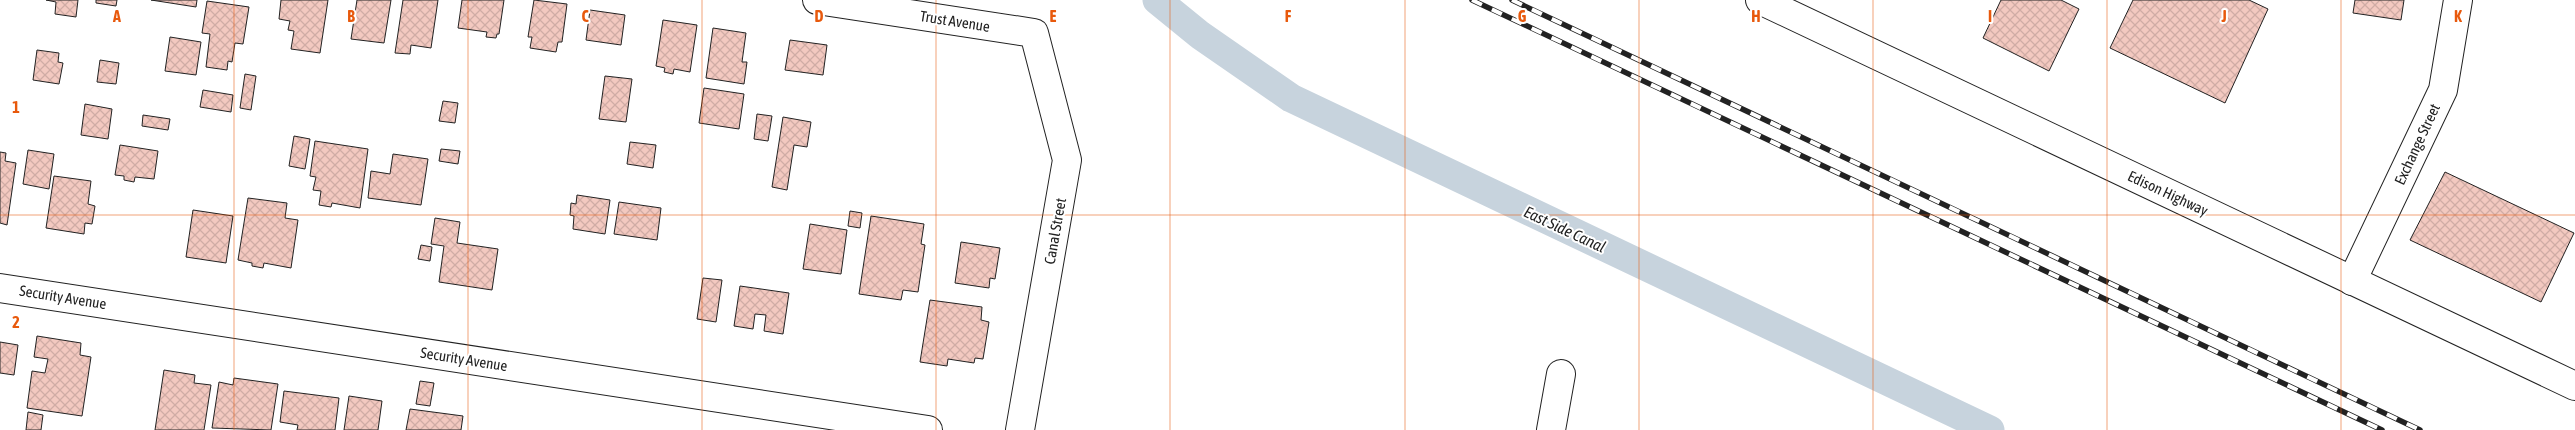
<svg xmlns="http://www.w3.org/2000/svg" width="2575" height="430" viewBox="0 0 2575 430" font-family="'Asap Condensed',sans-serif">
	<defs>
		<pattern id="building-cross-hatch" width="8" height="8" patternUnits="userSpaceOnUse" patternTransform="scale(1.25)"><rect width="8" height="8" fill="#f3c9c0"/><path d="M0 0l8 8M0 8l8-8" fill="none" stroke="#d0aca5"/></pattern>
	</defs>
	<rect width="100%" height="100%" fill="#fff"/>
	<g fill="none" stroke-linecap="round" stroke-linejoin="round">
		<polyline stroke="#c7d3dd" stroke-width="29" points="1157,0 1200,35 1291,98 1990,430"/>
	</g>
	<g fill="url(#building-cross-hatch)" stroke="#222">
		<polygon points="46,0 78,0 76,17 55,14 56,2"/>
		<polygon points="96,0 117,0 116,6 96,3"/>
		<polygon points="151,0 197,0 196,7"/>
		<polygon points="281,0 328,0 320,53 291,49 294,31 288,30 290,21 279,19"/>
		<polygon points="357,0 391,0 384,43 351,39"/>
		<polygon points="403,0 438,0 431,48 411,45 410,54 395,53"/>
		<polygon points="462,0 504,0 499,34 497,34 496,38 486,37 487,32 458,28"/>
		<polygon points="534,0 567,4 562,42 558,42 556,52 530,48 532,37 528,37"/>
		<polygon points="2001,0 2061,0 2079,9 2049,71 1983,38"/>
		<polygon points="2133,0 2249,0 2268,9 2225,103 2110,48"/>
		<polygon points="2355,0 2404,0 2401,20 2353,13"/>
		<polygon points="207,1 249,7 243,44 235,43 232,62 228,61 227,70 206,67 210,34 202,33"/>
		<polygon points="590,10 625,15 621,45 586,40"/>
		<polygon points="663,20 697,25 690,72 674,69 673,74 664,72 665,68 656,66"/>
		<polygon points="713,28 746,33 742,62 747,62 744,84 706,78"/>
		<polygon points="170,37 201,42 196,75 165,71"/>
		<polygon points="790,40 827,45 823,75 785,70"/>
		<polygon points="37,50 59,53 58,62 63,63 59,84 33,80"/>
		<polygon points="100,60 119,63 116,84 97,82"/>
		<polygon points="245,74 256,76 251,110 240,108"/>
		<polygon points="605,76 632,79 626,122 599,119"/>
		<polygon points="704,88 744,94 739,129 699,123"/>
		<polygon points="203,90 233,95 231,112 200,107"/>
		<polygon points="443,101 458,103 455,123 439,121"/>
		<polygon points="85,104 112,109 108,139 81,135"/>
		<polygon points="757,114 772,116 768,141 754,139"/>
		<polygon points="143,115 170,119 168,130 142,126"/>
		<polygon points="783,117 811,122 807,147 794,145 787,190 772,187"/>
		<polygon points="294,136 310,139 305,169 289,166"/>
		<polygon points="315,141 368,149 360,208 332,203 331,207 319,205 321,191 313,190 316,177 310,176"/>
		<polygon points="630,142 656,145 653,168 627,164"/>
		<polygon points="120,145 158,151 154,179 135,177 134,182 124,180 124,176 115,175"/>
		<polygon points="441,149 460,151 458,164 439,161"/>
		<polygon points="28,150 54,154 49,189 23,184"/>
		<polygon points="0,152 6,153 5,161 16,163 7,225 0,223"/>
		<polygon points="393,154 428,159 421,205 368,198 371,171 390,174"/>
		<polygon points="2445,172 2574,233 2541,302 2410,240"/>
		<polygon points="54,176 91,181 88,204 95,206 92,224 85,223 84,234 46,228"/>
		<polygon points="577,195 610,200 605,234 573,229 574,216 570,215 571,203 576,204"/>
		<polygon points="248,198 287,203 285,218 298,220 291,268 264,263 263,268 252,266 252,263 238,260"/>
		<polygon points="619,202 661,208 657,240 614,234"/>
		<polygon points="193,210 233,216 226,263 186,257"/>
		<polygon points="850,211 862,213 860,228 848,226"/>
		<polygon points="871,216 924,224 921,244 925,245 918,292 903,290 901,300 859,294"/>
		<polygon points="435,218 460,222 457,243 498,249 492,290 439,282 444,246 431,244"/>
		<polygon points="810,224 847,230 841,274 803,269"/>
		<polygon points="961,242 1000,248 995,279 990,278 989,288 955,283"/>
		<polygon points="421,245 432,247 430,261 418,259"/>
		<polygon points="703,278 722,280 716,322 697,319"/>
		<polygon points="740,286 789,293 783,334 764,331 766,315 755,314 753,329 734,326"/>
		<polygon points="930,300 982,307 981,320 989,322 983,359 975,358 974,363 948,359 947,366 920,362"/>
		<polygon points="37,336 81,343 80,355 91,357 82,416 27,408 32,371 45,373 48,359 34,357"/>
		<polygon points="0,342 18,345 14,375 0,373"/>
		<polygon points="164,370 195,375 194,383 211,385 204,430 155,430"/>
		<polygon points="234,378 278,384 271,430 212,428 219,382 233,385"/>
		<polygon points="420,381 434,383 430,406 416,404"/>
		<polygon points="284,391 339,398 335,430 297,430 298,425 280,422"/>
		<polygon points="349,396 382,401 378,430 344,430"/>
		<polygon points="410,409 463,416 461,430 406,430"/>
		<polygon points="28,412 43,415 41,430 26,430"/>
	</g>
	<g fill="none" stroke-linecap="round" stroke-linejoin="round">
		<g stroke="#222" stroke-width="30">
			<g id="minor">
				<polyline points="817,0 1034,33 1067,160 1020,430"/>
				<polyline points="2352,281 2443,90 2458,0"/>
				<polyline points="0,288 928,430"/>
				<polyline points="1551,430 1561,374"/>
			</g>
		</g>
		<g stroke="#222" stroke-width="30">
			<polyline id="major" points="1760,0 2575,386"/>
		</g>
		<use href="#minor" stroke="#fff" stroke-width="28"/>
		<use href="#major" stroke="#fff" stroke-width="28"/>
		<g stroke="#222" stroke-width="5.5">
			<g id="rail">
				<polyline points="1472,0 2382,430"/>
				<polyline points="1512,0 2420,430"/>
			</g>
		</g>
		<use href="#rail" stroke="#fff" stroke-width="4" stroke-dasharray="11" stroke-linecap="butt"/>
	</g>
	<path fill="none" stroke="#e8590c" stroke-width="1" stroke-opacity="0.55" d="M234,0V430M468,0V430M702,0V430M936,0V430M1170,0V430M1405,0V430M1639,0V430M1873,0V430M2107,0V430M2341,0V430M0,215H2575"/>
	<g text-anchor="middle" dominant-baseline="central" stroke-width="4" stroke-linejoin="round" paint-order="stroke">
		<g font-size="15" fill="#222" stroke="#fff">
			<text transform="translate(955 21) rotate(9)">Trust Avenue</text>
			<text transform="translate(2417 144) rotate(-65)">Exchange Street</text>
			<text transform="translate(2168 193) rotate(25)">Edison Highway</text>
			<text transform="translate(1055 231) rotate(-80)">Canal Street</text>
			<text transform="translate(63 297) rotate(9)">Security Avenue</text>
			<text transform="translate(464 359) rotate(9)">Security Avenue</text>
		</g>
		<g font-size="16" font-style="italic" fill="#222" stroke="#fff">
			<text transform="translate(1565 229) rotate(25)">East Side Canal</text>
		</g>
	</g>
	<g font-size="16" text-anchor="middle" font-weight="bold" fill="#e8590c" stroke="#fff" stroke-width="4" stroke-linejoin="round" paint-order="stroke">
		<text x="117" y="22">A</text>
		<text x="351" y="22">B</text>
		<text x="585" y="22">C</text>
		<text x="819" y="22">D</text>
		<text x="1053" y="22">E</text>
		<text x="1288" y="22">F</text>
		<text x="1522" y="22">G</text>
		<text x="1756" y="22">H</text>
		<text x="1990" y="22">I</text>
		<text x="2224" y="22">J</text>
		<text x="2458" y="22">K</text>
		<text x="16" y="113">1</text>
		<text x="16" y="328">2</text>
	</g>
</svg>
